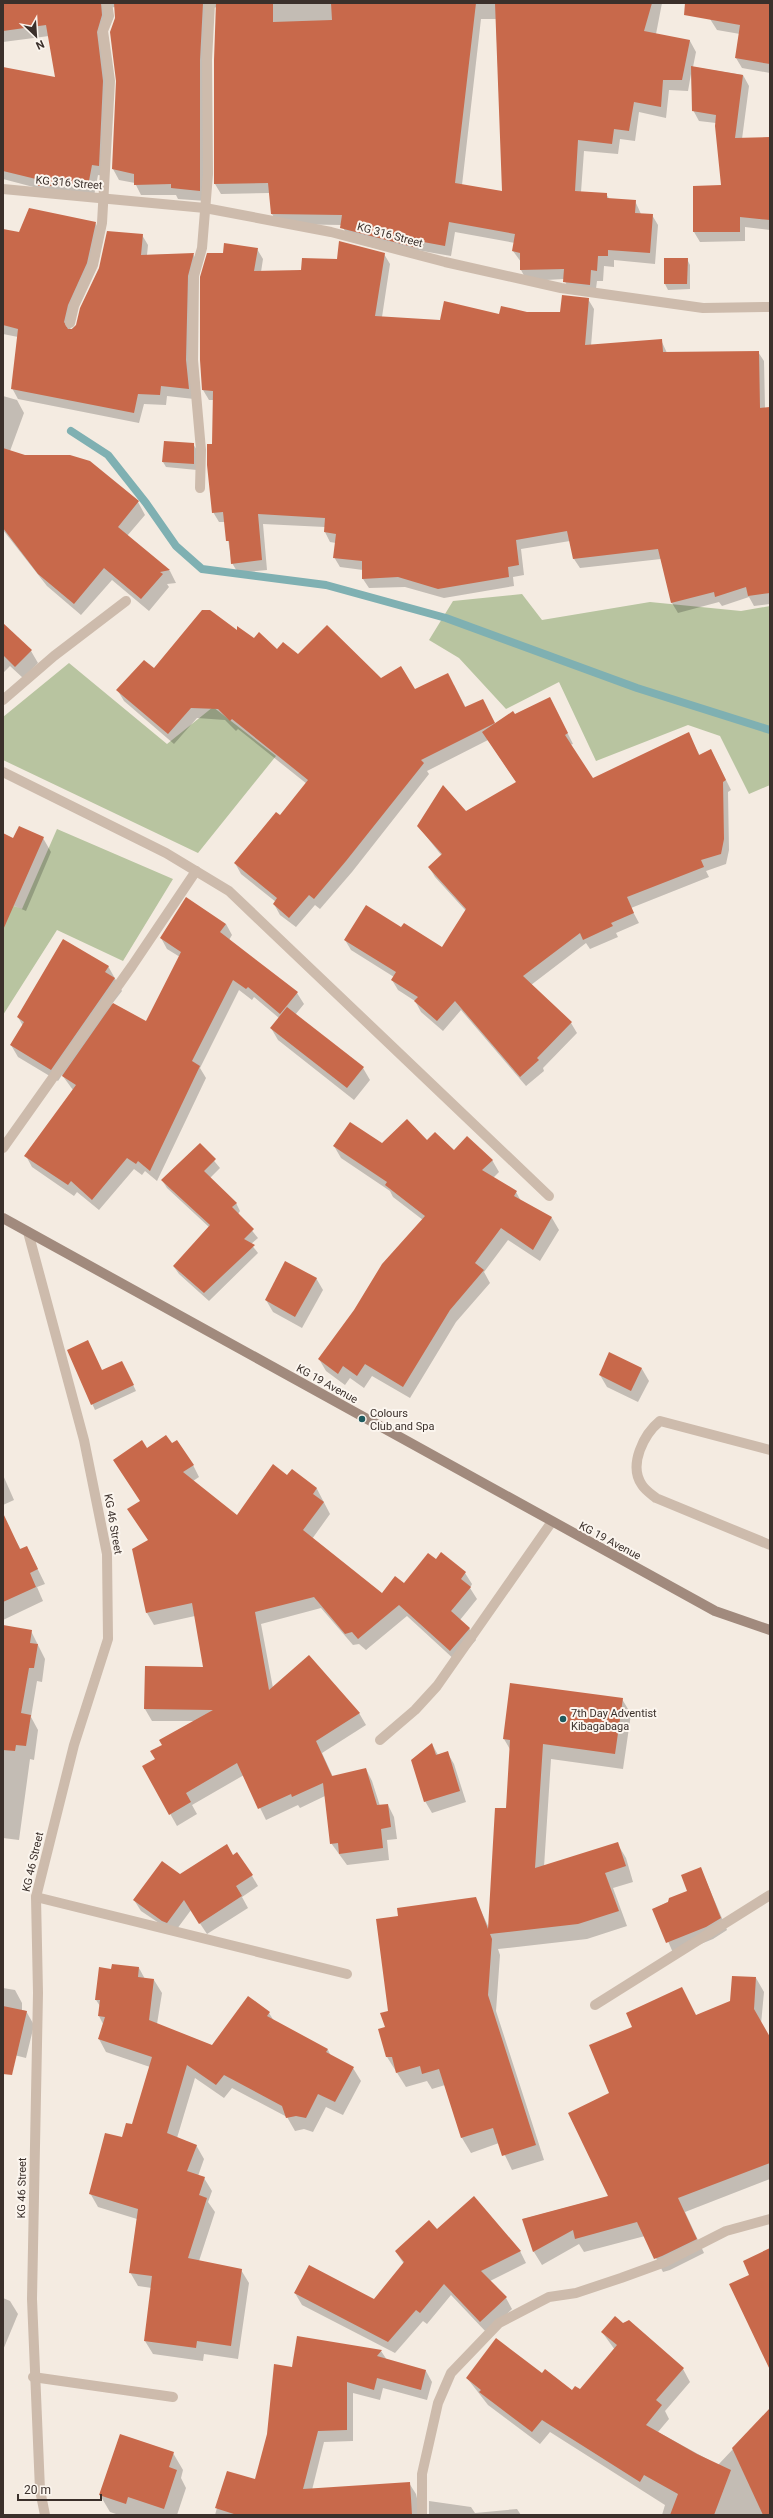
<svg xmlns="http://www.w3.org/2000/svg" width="773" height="2518" viewBox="0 0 773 2518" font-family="Roboto,sans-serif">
	<rect width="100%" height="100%" fill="#f4ebe1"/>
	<g fill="#b8c4a0">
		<polygon points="522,594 542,620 650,602 741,611 770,606 770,785 749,794 720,736 688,725 596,761 559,682 506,709 459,658 429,640 453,601"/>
		<polygon points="69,663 167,744 213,707 276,756 198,853 3,760 3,717"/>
		<polygon points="57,829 173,879 123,961 57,930 3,1015 3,902 22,909"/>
	</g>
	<g fill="#0003" fill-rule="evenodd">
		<path d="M3,3H662L656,34L690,41L696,52L693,67L743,75L749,86L742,139H770V230L745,227V241L700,242L694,232L722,186L716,123L699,121L693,110L691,74L688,91L669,90L666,118L639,112L635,141L620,139L618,154L584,151L581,192L606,194L610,200L635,201L641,214L652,215L658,225L655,264L614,260V267L604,266L603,281H597L595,296L570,292L564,279L527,281L521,270V262L513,251L515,243L455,232L451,256L348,238L342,225L278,224L272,214L270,193L221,194L215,184L217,7L213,8L206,201L178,199L176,195H141L135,183L119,180L113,169L117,81L115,7L109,8L106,12L109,93L104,176L98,175L94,196L41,189L3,179V68L56,78L49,36L3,42ZM481,19H496L503,192L462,185Z"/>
		<polygon points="713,3 770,3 770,73 742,68 736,58 740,34 717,30 710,19"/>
		<polygon points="95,223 101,233 70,330 77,325 142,235 148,245 147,255 193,254 199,265 194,399 167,396 166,405 144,404 139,423 18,399 12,388 18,337 3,334 3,230 20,233"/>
		<polygon points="257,249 263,259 261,272 302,271 338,260 384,254 390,264 382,317 440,321 527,313 561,313 588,299 594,309 591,346 661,340 667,353 758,352 764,361 765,408 770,408 770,604 754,606 749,597 722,606 719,602 678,613 672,603 661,559 580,568 574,559 570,541 521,549 524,575 513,577 514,586 444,598 405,587 369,588 363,579 363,570 340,567 334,557 336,543 330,542 325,532 325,527 263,524 267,570 238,573 232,563 225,522 219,522 213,512 214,400 209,400 203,390 224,254"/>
		<polygon points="687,259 690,265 690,289 668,290 665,284"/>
		<polygon points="3,396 17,400 24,413 10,451 25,456 90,462 138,502 145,515 127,536 170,571 176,583 167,584 169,587 149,611 112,580 81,615 47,586 3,530"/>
		<polygon points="193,444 197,450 197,470 166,467 163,462"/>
		<polygon points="3,624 31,651 38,663 23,678 10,666 3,673"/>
		<polygon points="239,632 277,650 415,691 454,685 466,708 483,700 495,724 550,698 573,744 570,745 593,780 688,733 700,756 711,750 731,790 728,792 729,850 726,864 706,871 709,877 631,908 639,923 616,933 618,937 590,949 586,943 531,985 571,1023 577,1033 543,1068 544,1071 526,1086 461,1010 443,1031 421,1012 415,1001 398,990 392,980 394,977 351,950 345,940 402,929 442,948 466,911 435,877 429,867 442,856 418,826 466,812 517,783 488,740 427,771 429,774 352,872 320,909 315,905 296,927 280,915 274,904 276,902 241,874 235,863 281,817 307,784 238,729 236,731 225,720 197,718 174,744 124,701 118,691 154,670"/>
		<polygon points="3,834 14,839 43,838 51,852 26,911 3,901"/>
		<polygon points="226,924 232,935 229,940 297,993 304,1004 295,1015 363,1068 370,1080 354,1100 278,1040 271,1028 279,1018 254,997 252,1000 239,990 200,1068 206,1078 157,1181 145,1171 142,1175 134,1169 99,1210 77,1192 74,1196 32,1167 26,1156 73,1090 62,1075 58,1081 18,1057 11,1045 23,1026 18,1017 108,966 122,991 112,1004 146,1023 180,957 167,949 161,938"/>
		<polygon points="427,1141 454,1152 492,1160 499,1172 493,1178 516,1192 521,1201 552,1218 559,1230 540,1261 508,1240 484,1272 490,1283 456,1322 410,1398 372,1376 364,1388 350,1378 345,1385 326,1371 319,1359 423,1220 393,1197 390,1191 341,1158 334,1146"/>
		<polygon points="200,1144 220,1168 210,1178 236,1203 240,1211 238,1214 258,1238 251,1244 258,1253 209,1301 179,1274 174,1267 209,1227 167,1188 162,1180"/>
		<polygon points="316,1278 323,1290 302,1328 273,1312 266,1300"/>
		<polygon points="68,1351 102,1371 125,1368 136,1391 95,1410"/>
		<polygon points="610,1354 642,1369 649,1381 638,1402 607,1387 600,1375"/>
		<polygon points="172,1444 193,1465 199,1477 193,1481 237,1516 287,1476 292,1470 317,1489 330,1514 312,1539 382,1594 404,1584 436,1560 465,1573 472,1584 470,1588 477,1599 460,1620 469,1628 476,1640 457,1662 407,1616 366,1650 359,1644 353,1645 321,1608 261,1624 273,1688 359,1713 366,1725 322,1753 333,1777 366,1769 372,1781 380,1806 388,1805 394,1817 397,1839 387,1840 389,1860 347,1865 331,1843 325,1796 300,1808 298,1805 266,1820 244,1775 192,1805 197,1814 177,1826 144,1767 156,1759 163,1745 195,1721 152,1721 145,1709 204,1668 195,1616 154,1625 147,1613 134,1549 149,1541 141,1502 147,1449"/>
		<polygon points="3,1475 14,1500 3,1505"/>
		<polygon points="3,1518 21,1550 27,1547 45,1584 37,1587 43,1601 3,1620"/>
		<polygon points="3,1626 31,1631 45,1659 42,1682 37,1681 31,1717 38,1730 34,1760 30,1759 19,1840 3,1838"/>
		<polygon points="622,1699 631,1714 623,1769 551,1759 544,1867 617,1843 626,1858 633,1882 613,1888 627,1926 587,1939 498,1949 500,1955 496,2011 544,2160 512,2170 499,2143 471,2153 462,2138 445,2085 432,2089 427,2081 406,2087 387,2057 386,2027 399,1917 475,1898 489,1928 507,1809 511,1751 504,1739"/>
		<polygon points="432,1744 438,1755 447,1752 454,1764 466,1802 432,1813 425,1801"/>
		<polygon points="233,1856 252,1876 258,1886 242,1897 248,1908 207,1934 191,1910 174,1933 141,1911 134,1900 180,1875"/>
		<polygon points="701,1869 727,1930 713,1939 674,1955 654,1909 689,1891"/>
		<polygon points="139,1968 145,1979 154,1980 162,1993 157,2024 213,2046 269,2013 274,2021 328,2050 331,2056 353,2068 361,2081 343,2115 326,2107 313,2132 304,2129 295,2131 287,2117 232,2088 224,2098 195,2078 177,2138 196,2145 204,2159 198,2176 204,2178 212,2191 208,2202 215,2212 199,2261 241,2270 249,2283 238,2359 204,2354 203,2361 153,2354 145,2341 152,2288 138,2286 130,2272 137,2219 98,2207 90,2193 133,2126 150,2067 106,2052 99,2039 103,2024 99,2016 100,2006 96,2000 112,1970"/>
		<polygon points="756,1978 764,1992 761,2024 770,2039 770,2179 685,2212 704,2253 670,2270 663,2272 645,2236 584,2252 579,2244 542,2265 534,2252 523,2219 610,2196 611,2094 696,2016 731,2002"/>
		<polygon points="3,1988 15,1990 22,2003 22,2010 26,2011 34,2025 26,2058 6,2053 3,2064"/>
		<polygon points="437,2231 520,2251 526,2263 490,2281 506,2298 512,2309 487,2333 451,2295 427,2324 423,2321 395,2353 302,2305 295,2293 374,2300 404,2264 396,2252"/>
		<polygon points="3,2298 10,2301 18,2314 3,2350"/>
		<polygon points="602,2332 683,2369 690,2382 665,2411 669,2419 658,2432 718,2465 770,2410 770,2515 662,2515 665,2505 550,2432 540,2444 488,2405 467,2378 543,2374 572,2392 580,2390 615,2350"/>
		<polygon points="381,2351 387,2360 426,2371 432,2382 427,2400 383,2388 380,2400 353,2393 353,2441 324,2442 312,2490 409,2483 416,2494 421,2515 215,2515 227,2472 256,2480 293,2368"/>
		<polygon points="173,2453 183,2470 181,2478 186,2488 177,2515 119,2515 110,2512 100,2495"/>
		<polygon points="429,2501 471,2507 475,2513 517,2509 521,2515 429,2515"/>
	</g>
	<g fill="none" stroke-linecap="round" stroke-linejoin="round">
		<polyline stroke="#7fb0b2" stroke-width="8" points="71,431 108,455 146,503 176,546 202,569 326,585 446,618 637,688 770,730"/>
	</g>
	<g fill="#c8694b">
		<polygon points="3,3 101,3 102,15 97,32 103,81 99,166 92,165 88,186 38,186 40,180 3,171 3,67 55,77 46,25 3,31"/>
		<polygon points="114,3 203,3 200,60 200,191 171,188 171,184 134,185 134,174 112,169 116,81 110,32 115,18"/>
		<polygon points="216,3 273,3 273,22 332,20 331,3 476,3 455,183 502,191 495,3 652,3 644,31 690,40 682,80 663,80 661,107 634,102 629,131 614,129 612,144 578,140 575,191 607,193 607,198 636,200 635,213 653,214 650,253 608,250 608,256 598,256 597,271 591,270 590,285 563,282 564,269 520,270 520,253 512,251 515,234 449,222 445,246 418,241 417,248 340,228 342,215 271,214 268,183 214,184 214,60"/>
		<polygon points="685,3 770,3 770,64 735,58 740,25 684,15"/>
		<polygon points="691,66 743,75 735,138 770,137 770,220 740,217 740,232 693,232 693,186 721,185 715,126 716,115 692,111"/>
		<polygon points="29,208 96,222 87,263 68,305 64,322 68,329 72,329 76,325 80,308 99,268 107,231 143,234 141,255 194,253 188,276 186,360 189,389 161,386 160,395 138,394 134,413 11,389 18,329 3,325 3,229 19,232"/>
		<polygon points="339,241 385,253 375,316 440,320 444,301 499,314 501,306 527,312 560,312 562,295 589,298 585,345 662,339 663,352 759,351 760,408 770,407 770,593 748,596 746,587 715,597 714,592 671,603 658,549 573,559 567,531 516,540 519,565 508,567 509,577 438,589 398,577 362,579 362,561 333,558 336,534 324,532 325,518 258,514 262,560 231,564 229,541 226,541 223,512 212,513 207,465 207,444 212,444 213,391 202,390 200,360 200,277 207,253 223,253 224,243 258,248 254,271 301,270 302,258 337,259"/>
		<polygon points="664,258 688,258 687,284 664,284"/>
		<polygon points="164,441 194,443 194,464 162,462"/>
		<polygon points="3,448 25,455 70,455 90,461 139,501 118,527 170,570 160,572 163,574 141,599 104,568 74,604 38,574 3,528"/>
		<polygon points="202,610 210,610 237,630 237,626 254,638 259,632 277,649 283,642 298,654 327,625 381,678 401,666 415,689 448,673 465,707 483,699 495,723 421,760 424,763 346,861 314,899 309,895 289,918 273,904 277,898 234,863 276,812 280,815 308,780 232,719 230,721 218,709 191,708 168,734 116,690 144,660 154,668"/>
		<polygon points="3,623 32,650 15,667 3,655"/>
		<polygon points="550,697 568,733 565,735 593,778 689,732 699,755 711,749 726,780 723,782 724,839 721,854 701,860 704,867 627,897 634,913 611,923 613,926 583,940 580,933 523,976 572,1022 537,1058 539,1060 520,1077 455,1001 437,1021 414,1001 418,997 391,980 396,972 344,940 366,905 401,927 404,923 442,947 466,909 428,867 442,854 417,826 443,785 466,811 516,782 482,732 513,711 515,714"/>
		<polygon points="19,826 44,837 3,930 3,833 13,838"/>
		<polygon points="186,897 226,924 220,932 298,992 280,1014 248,987 246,989 233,980 192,1061 200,1066 150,1171 138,1161 136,1164 127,1158 92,1200 71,1181 68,1185 24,1156 76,1085 62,1076 113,1003 146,1021 181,952 160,938"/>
		<polygon points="63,939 109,966 105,972 115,978 51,1070 10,1045 24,1022 17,1017"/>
		<polygon points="287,1007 364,1067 347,1088 270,1028"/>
		<polygon points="407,1119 427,1140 435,1132 454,1150 467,1136 493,1160 482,1170 517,1191 514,1196 552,1217 533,1250 501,1228 475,1263 484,1270 450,1310 403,1387 365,1364 357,1376 343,1366 338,1374 318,1359 354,1310 382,1264 425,1216 385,1185 387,1182 333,1146 350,1122 382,1143"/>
		<polygon points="200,1143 216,1159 204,1171 237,1203 232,1207 254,1229 244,1239 255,1245 204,1293 173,1266 210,1225 161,1180"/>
		<polygon points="285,1261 317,1278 295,1317 265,1300"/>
		<polygon points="88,1340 102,1370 122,1361 134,1385 91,1405 67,1350"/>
		<polygon points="609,1352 642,1368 631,1391 599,1375"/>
		<polygon points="166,1435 172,1443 177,1440 194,1465 183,1472 237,1515 273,1464 287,1475 292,1469 317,1488 313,1494 324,1502 303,1530 382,1593 395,1576 404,1583 428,1553 436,1559 441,1552 466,1572 461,1579 471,1587 451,1611 470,1628 450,1651 399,1605 358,1639 352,1632 345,1634 314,1597 255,1612 269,1690 309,1655 360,1713 316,1741 332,1776 366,1768 377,1805 388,1804 391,1827 381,1829 383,1848 339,1854 338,1843 330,1844 323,1783 292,1797 291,1794 258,1809 237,1763 186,1793 191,1802 169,1815 142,1766 155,1759 150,1751 162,1745 159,1740 213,1710 144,1709 145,1666 203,1667 192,1603 146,1613 132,1549 148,1540 127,1509 140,1501 113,1460 142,1440 147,1448"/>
		<polygon points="3,1513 20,1549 27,1546 38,1569 30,1573 36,1587 3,1602"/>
		<polygon points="3,1625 32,1630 30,1643 38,1644 34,1668 29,1668 21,1713 31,1715 26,1746 16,1745 15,1751 3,1750"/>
		<polygon points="510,1683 623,1698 615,1754 543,1744 535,1868 618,1842 626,1866 605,1873 619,1911 578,1924 490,1934 492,1939 488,1995 536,2145 502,2156 493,2128 461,2138 439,2069 422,2074 420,2066 396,2073 392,2057 386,2057 378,2029 385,2027 380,2013 388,2011 376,1919 398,1916 397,1908 476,1897 488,1929 495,1808 506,1808 510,1740 503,1739"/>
		<polygon points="432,1743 436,1755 448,1751 460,1791 424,1802 411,1760"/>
		<polygon points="227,1844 233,1855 237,1852 253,1875 236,1886 242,1896 199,1924 184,1900 167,1923 162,1921 133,1900 162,1861 180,1874"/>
		<polygon points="701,1867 721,1918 706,1927 666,1943 652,1909 668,1902 669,1898 687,1891 681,1875"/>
		<polygon points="112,1964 139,1967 138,1977 154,1979 149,2020 212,2045 248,1996 270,2012 267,2016 328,2049 326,2052 354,2067 335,2102 318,2094 306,2118 296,2116 286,2118 282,2106 224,2075 216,2085 187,2065 167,2133 197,2145 187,2171 205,2177 199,2195 207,2198 188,2258 242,2269 231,2346 197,2341 196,2348 144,2341 152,2276 129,2273 138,2209 89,2194 105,2133 122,2137 126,2123 132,2124 152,2057 98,2039 105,2017 98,2016 100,2000 95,2000 99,1967 111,1969"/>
		<polygon points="732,1976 756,1977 754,2009 770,2037 770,2163 678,2198 697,2239 662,2256 654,2259 637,2222 575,2239 573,2230 533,2252 522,2219 608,2196 568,2113 609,2093 589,2045 632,2027 626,2013 682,1987 696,2015 730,2001"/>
		<polygon points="3,2006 27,2011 12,2075 3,2074"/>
		<polygon points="474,2196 521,2251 481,2271 507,2297 480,2322 444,2284 420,2313 416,2310 388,2342 294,2293 309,2265 374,2299 404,2262 395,2251 429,2220 437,2229"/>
		<polygon points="770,2248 770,2370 729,2284 749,2275 743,2261"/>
		<polygon points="615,2316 623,2323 629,2320 684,2368 656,2400 662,2405 646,2425 697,2454 731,2470 714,2515 670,2515 678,2494 644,2475 640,2482 542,2420 532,2432 479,2392 481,2390 466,2378 496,2338 542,2373 545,2369 572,2390 575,2386 580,2389 617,2345 601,2332"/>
		<polygon points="297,2336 382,2350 377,2356 426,2370 421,2390 377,2378 374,2390 347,2382 347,2430 318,2431 303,2489 410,2482 412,2515 237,2515 215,2508 227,2471 255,2479 267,2434 274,2364 292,2367"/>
		<polygon points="770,2408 770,2515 763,2515 732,2448"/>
		<polygon points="120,2434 174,2452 169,2467 177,2470 164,2509 128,2497 126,2504 99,2495"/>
	</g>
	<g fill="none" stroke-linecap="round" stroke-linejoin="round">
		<g stroke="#cdbbac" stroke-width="10">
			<path d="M770,1450L660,1421C644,1434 628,1465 642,1485C645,1490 651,1494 656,1498L770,1545"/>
			<polyline points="33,2377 173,2397"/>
		</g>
		<g stroke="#cdbbac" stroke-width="10">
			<polyline points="3,189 205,208 331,232 445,262 561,288 703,308 770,307"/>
			<polyline points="70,323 74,306 93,265 102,223 110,81 103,31 109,16 107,3"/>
			<polyline points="200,488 201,450 193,360 194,276 202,248 208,174 207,60 210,3"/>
			<polyline points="3,700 54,656 126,601"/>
			<polyline points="3,772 166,853 229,891 549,1196"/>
			<polyline points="3,1148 132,966 196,871"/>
			<polyline points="28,1232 84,1440 107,1554 108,1639 74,1745 36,1897 38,1993 32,2299 40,2490 45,2515"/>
			<polyline points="380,1740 415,1710 437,1686 551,1523"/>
			<polyline points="36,1897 347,1974"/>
			<polyline points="595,2005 770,1895"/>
			<polyline points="422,2515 422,2474 438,2403 451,2373 499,2323 549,2297 576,2293 621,2278 665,2262 726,2231 770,2219"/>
		</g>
		<polyline stroke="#a18a7d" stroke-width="10" points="3,1218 715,1611 770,1630"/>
	</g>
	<g fill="#1f5a5e" stroke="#fbf5ee" stroke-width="1.5">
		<circle cx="362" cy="1419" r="4"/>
		<circle cx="563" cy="1719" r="4"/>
	</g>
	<g text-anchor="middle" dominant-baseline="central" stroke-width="4" stroke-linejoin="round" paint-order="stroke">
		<g font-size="11" fill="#3b302b" stroke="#fbf5ee">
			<text transform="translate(69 183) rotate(5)">KG 316 Street</text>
			<text transform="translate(390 235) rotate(15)">KG 316 Street</text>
			<text transform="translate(327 1384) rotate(29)">KG 19 Avenue</text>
			<text transform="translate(113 1524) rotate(80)">KG 46 Street</text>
			<text transform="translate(610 1541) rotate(28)">KG 19 Avenue</text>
			<text transform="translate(33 1862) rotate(-77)">KG 46 Street</text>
			<text transform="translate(22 2188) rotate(-89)">KG 46 Street</text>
		</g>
		<g font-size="11" fill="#3b302b" stroke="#fbf5ee" text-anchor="start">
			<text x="370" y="1413">Colours<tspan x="370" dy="13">Club and Spa</tspan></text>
			<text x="571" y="1713">7th Day Adventist<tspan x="571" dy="13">Kibagabaga</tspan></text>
		</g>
	</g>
	<rect width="773" height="2518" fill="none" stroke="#3b302b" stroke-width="8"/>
	<g transform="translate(36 36) rotate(155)" stroke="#fbf5ee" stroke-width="3" paint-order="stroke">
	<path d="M0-3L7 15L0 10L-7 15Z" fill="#3b302b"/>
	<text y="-6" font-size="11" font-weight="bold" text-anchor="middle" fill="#3b302b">N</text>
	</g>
	<path d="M18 2494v6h83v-6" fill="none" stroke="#3b302b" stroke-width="2"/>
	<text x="24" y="2494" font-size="12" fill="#3b302b" stroke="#fbf5ee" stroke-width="3" paint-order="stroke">20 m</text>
</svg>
